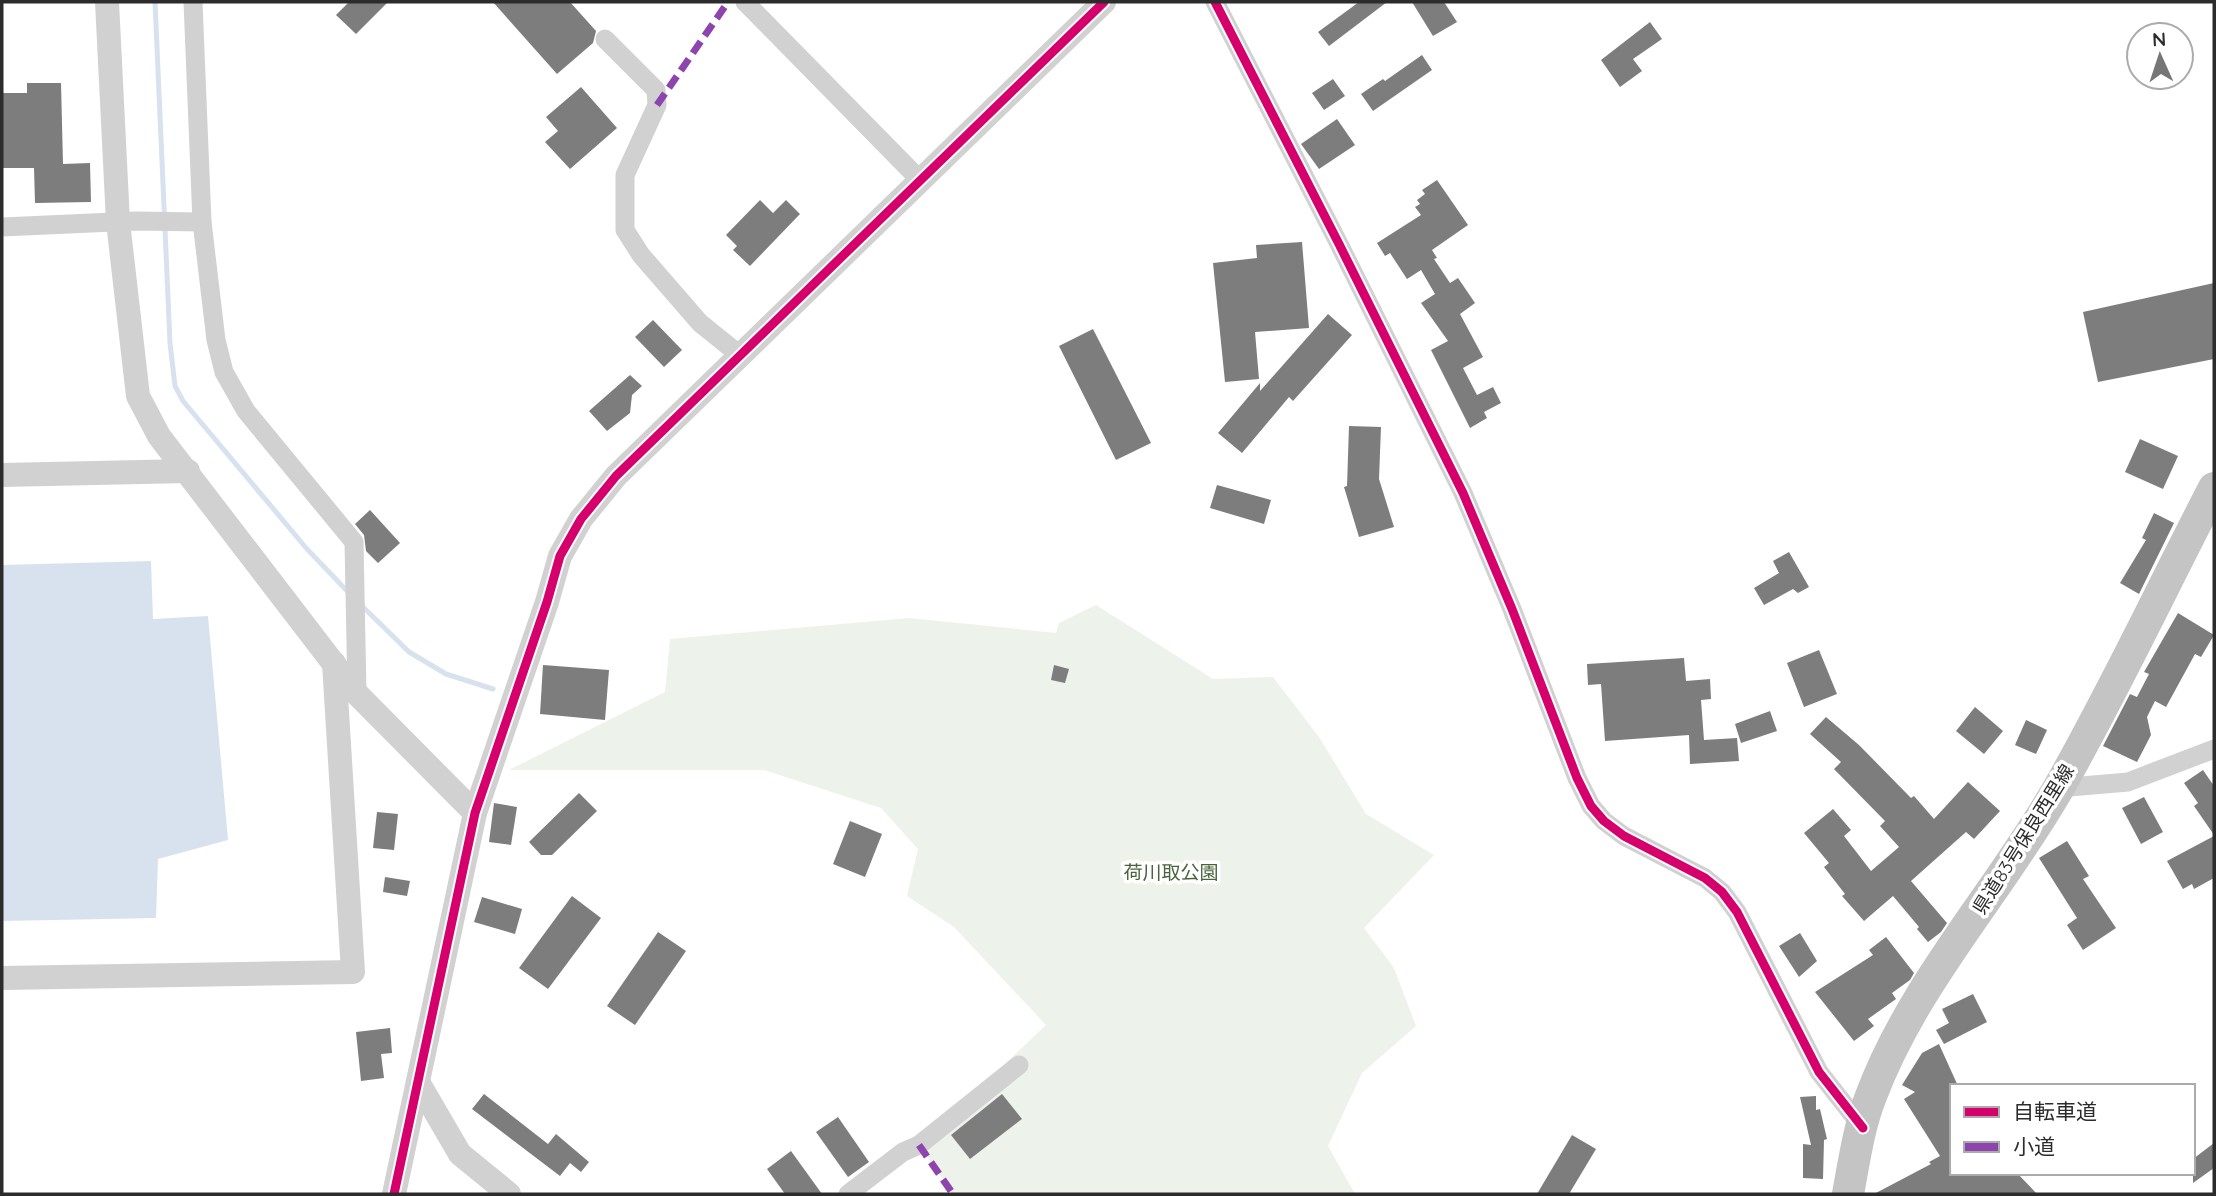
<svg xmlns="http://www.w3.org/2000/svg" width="2216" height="1196" viewBox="0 0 2216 1196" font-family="Quicksand,'Noto Sans JP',sans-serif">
	<rect width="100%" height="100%" fill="#fff"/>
	<polygon fill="#edf2eb" points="1096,605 1213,679 1273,677 1319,737 1366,814 1434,855 1364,928 1394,968 1416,1026 1362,1073 1328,1146 1355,1194 953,1194 919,1145 1046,1025 954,927 907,896 918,849 881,808 764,770 509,770 665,692 670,639 909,618 1056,633 1059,623"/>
	<polygon fill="#d8e2ee" points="151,561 153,619 208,616 228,840 158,859 156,918 2,921 2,565"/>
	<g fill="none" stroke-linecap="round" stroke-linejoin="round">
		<g stroke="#d8e2ee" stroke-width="5">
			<polyline points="155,2 170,343 175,386 183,401 307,549 350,594"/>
			<polyline points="362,606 409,652 446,674 493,689"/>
		</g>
	</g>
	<g fill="#7d7d7d">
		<polygon points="349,2 388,2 356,34 336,15"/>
		<polygon points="493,2 570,2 596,31 593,43 557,74"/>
		<polygon points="1359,2 1387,2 1329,46 1318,32"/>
		<polygon points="1412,2 1444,2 1457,22 1433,36"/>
		<polygon points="1650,22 1662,39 1633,59 1642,71 1620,87 1601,60"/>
		<polygon points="1422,55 1432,70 1373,111 1361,94 1383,79 1385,81"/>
		<polygon points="1333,79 1345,96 1324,110 1312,93"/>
		<polygon points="27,83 61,83 63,164 90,163 91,202 35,203 34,168 2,168 2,93 27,93"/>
		<polygon points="581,87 617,128 570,169 545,142 558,131 546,117"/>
		<polygon points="1337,119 1355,145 1319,169 1301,144"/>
		<polygon points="1437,180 1468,225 1432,250 1437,258 1434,259 1450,283 1458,278 1475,303 1460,314 1483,357 1463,368 1477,395 1493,387 1501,403 1484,412 1487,418 1470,428 1431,350 1448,341 1421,303 1435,294 1421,270 1407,279 1390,253 1385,256 1377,243 1421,215 1415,207 1420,204 1417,200 1425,194 1422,190"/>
		<polygon points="760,200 773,213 786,200 800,214 750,266 733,250 737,246 726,235"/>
		<polygon points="1302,242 1309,328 1255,332 1259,379 1225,382 1213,263 1257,258 1256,245"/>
		<polygon points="2214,283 2214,359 2098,382 2083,312"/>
		<polygon points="1328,314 1352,335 1293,401 1289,397 1242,453 1218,433 1260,383 1260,391"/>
		<polygon points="653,320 682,350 664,367 635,337"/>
		<polygon points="1093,329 1151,443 1116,460 1059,346"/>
		<polygon points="630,375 642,386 632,395 630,413 607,431 589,411"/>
		<polygon points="1349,426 1381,427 1379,479 1394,527 1359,537 1344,487 1347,486"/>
		<polygon points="2140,439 2178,456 2163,489 2125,472"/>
		<polygon points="1217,485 1271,500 1264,524 1210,508"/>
		<polygon points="370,510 400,543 378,563 366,551 364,535 355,524"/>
		<polygon points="2154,513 2174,523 2139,594 2120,583 2146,540 2142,538"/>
		<polygon points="1789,552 1809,587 1798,593 1793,589 1764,605 1754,588 1779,573 1773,561"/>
		<polygon points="2178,613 2214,635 2201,657 2195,654 2166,707 2155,701 2147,717 2151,735 2137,762 2103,746 2130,694 2137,697 2149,674 2144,672"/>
		<polygon points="1819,650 1837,694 1804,707 1787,663"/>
		<polygon points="1684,658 1686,681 1710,679 1711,699 1701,700 1704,740 1737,738 1739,761 1690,764 1689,735 1605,741 1601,684 1588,685 1587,664"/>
		<polygon points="543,665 609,670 605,720 540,714"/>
		<polygon points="1054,665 1069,669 1065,683 1051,680"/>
		<polygon points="1975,707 2003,731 1984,754 1956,731"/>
		<polygon points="1770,711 1777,731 1741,743 1735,724"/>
		<polygon points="1826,717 1859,745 1911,798 1914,796 1934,819 1968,782 2000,811 1974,839 1966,832 1911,881 1947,923 1941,932 1928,942 1917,929 1919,927 1893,896 1864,921 1842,896 1845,894 1824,867 1829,863 1804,833 1833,809 1851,830 1844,836 1871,871 1899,847 1880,826 1885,821 1834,769 1841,762 1810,734"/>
		<polygon points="2026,720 2047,730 2036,754 2015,745"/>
		<polygon points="2203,770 2214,786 2214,835 2194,806 2198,803 2184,783"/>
		<polygon points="579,793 597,811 552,855 541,855 529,842"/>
		<polygon points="2144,797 2163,832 2141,844 2122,808"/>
		<polygon points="494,803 517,807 511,845 489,842"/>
		<polygon points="377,812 398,814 394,850 373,848"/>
		<polygon points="850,821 882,834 865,877 833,864"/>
		<polygon points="2214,836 2214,878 2194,889 2192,884 2183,889 2167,861"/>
		<polygon points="2067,841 2089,876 2083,879 2116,928 2083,950 2067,925 2077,918 2039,858"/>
		<polygon points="385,877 410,881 407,896 383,892"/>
		<polygon points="572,896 601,918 548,989 519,968"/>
		<polygon points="482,897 522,909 515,934 474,922"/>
		<polygon points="658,932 686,951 635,1025 607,1006"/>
		<polygon points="1800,933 1817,961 1799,977 1779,946"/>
		<polygon points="1886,937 1914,973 1910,980 1892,993 1896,999 1868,1019 1874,1026 1854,1041 1815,992 1873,955 1869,950"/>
		<polygon points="1973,994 1987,1022 1944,1044 1936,1030 1949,1023 1942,1009"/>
		<polygon points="390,1028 392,1053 381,1054 384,1078 361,1081 356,1032"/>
		<polygon points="1939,1044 1958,1086 1952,1086 1952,1173 2017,1173 2037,1194 1874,1194 1931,1164 1929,1162 1940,1156 1904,1099 1915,1092 1902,1085 1922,1053"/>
		<polygon points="484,1094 548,1144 556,1134 589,1162 581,1172 570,1163 560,1176 472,1109"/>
		<polygon points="1002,1094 1022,1119 970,1159 951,1135"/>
		<polygon points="1816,1096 1816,1110 1820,1109 1827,1139 1824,1140 1823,1179 1803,1178 1803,1144 1811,1145 1800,1097"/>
		<polygon points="838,1117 869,1162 848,1177 816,1132"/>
		<polygon points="1572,1135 1596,1149 1569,1194 1537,1194"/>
		<polygon points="2214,1143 2214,1168 2193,1183 2193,1159"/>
		<polygon points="791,1151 822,1194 785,1194 767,1169"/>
	</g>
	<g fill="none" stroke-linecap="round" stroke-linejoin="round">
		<g stroke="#d1d1d1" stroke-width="19">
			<polyline points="193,2 202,222 216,340 224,372 246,411 354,542 357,694"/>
			<polyline points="745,2 921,181"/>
			<polyline points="1215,2 1339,244 1463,493 1512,609 1577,778 1591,806 1604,821 1624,836 1705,878 1722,892 1737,912 1819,1072 1863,1128"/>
			<polyline points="605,39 656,90 657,105 625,175 625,230 641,255 700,323 741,356"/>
			<polyline points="2,227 136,221 202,222"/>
			<polyline points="2058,788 2128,782 2214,749"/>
			<polyline points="848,1194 903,1152 919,1145 1019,1065"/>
		</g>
		<g stroke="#d1d1d1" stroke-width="24">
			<polyline points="107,2 118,222 138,396 159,436 357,694 475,813"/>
			<polyline points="2,475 188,471"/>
			<polyline points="2,978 353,972 334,663"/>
			<polyline points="418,1082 460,1154 509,1194"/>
			<polyline points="394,1194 475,813 547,602 560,556 581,519 616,476 1104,2"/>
		</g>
		<path stroke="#c4c4c4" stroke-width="32" d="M1848,1194C1854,1162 1859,1126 1871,1096C1913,984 1998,893 2058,789C2114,691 2162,588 2214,488"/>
		<g stroke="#8e44ad" stroke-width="7" stroke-dasharray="14 7" stroke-linecap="butt">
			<polyline points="657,105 728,2"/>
			<polyline points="919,1145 953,1194"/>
		</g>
		<g stroke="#fff" stroke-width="13">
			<g id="cycleway">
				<polyline points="1215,2 1339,244 1463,493 1512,609 1577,778 1591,806 1604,821 1624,836 1705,878 1722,892 1737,912 1819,1072 1863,1128"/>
				<polyline points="394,1194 475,813 547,602 560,556 581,519 616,476 1104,2"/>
			</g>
		</g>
		<use href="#cycleway" stroke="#d6006c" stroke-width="9"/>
	</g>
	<g text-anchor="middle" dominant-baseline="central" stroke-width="7" stroke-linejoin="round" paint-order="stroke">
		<g font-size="19" fill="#2c2c2c" stroke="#fff">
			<text transform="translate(2023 839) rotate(-58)">県道83号保良西里線</text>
		</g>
		<g font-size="19" fill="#49633d" stroke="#fff">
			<text x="1171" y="872">荷川取公園</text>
		</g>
	</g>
	<rect width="2216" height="1196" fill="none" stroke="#2c2c2c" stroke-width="7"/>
	<rect x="1950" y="1084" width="245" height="91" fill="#ffffff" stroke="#ababab" stroke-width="2"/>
	<rect x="1964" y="1107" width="35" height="10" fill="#d6006c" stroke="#ababab" stroke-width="2"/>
	<text x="2013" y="1119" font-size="21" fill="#2c2c2c">自転車道</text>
	<rect x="1964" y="1142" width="35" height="10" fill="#8e44ad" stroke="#ababab" stroke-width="2"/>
	<text x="2013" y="1154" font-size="21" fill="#2c2c2c">小道</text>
	<g transform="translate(2160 56) rotate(357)"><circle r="33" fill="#ffffff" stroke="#ababab" stroke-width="2"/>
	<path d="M0-5L12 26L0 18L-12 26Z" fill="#767676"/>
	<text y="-10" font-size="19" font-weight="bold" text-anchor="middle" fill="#2c2c2c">N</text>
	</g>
</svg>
